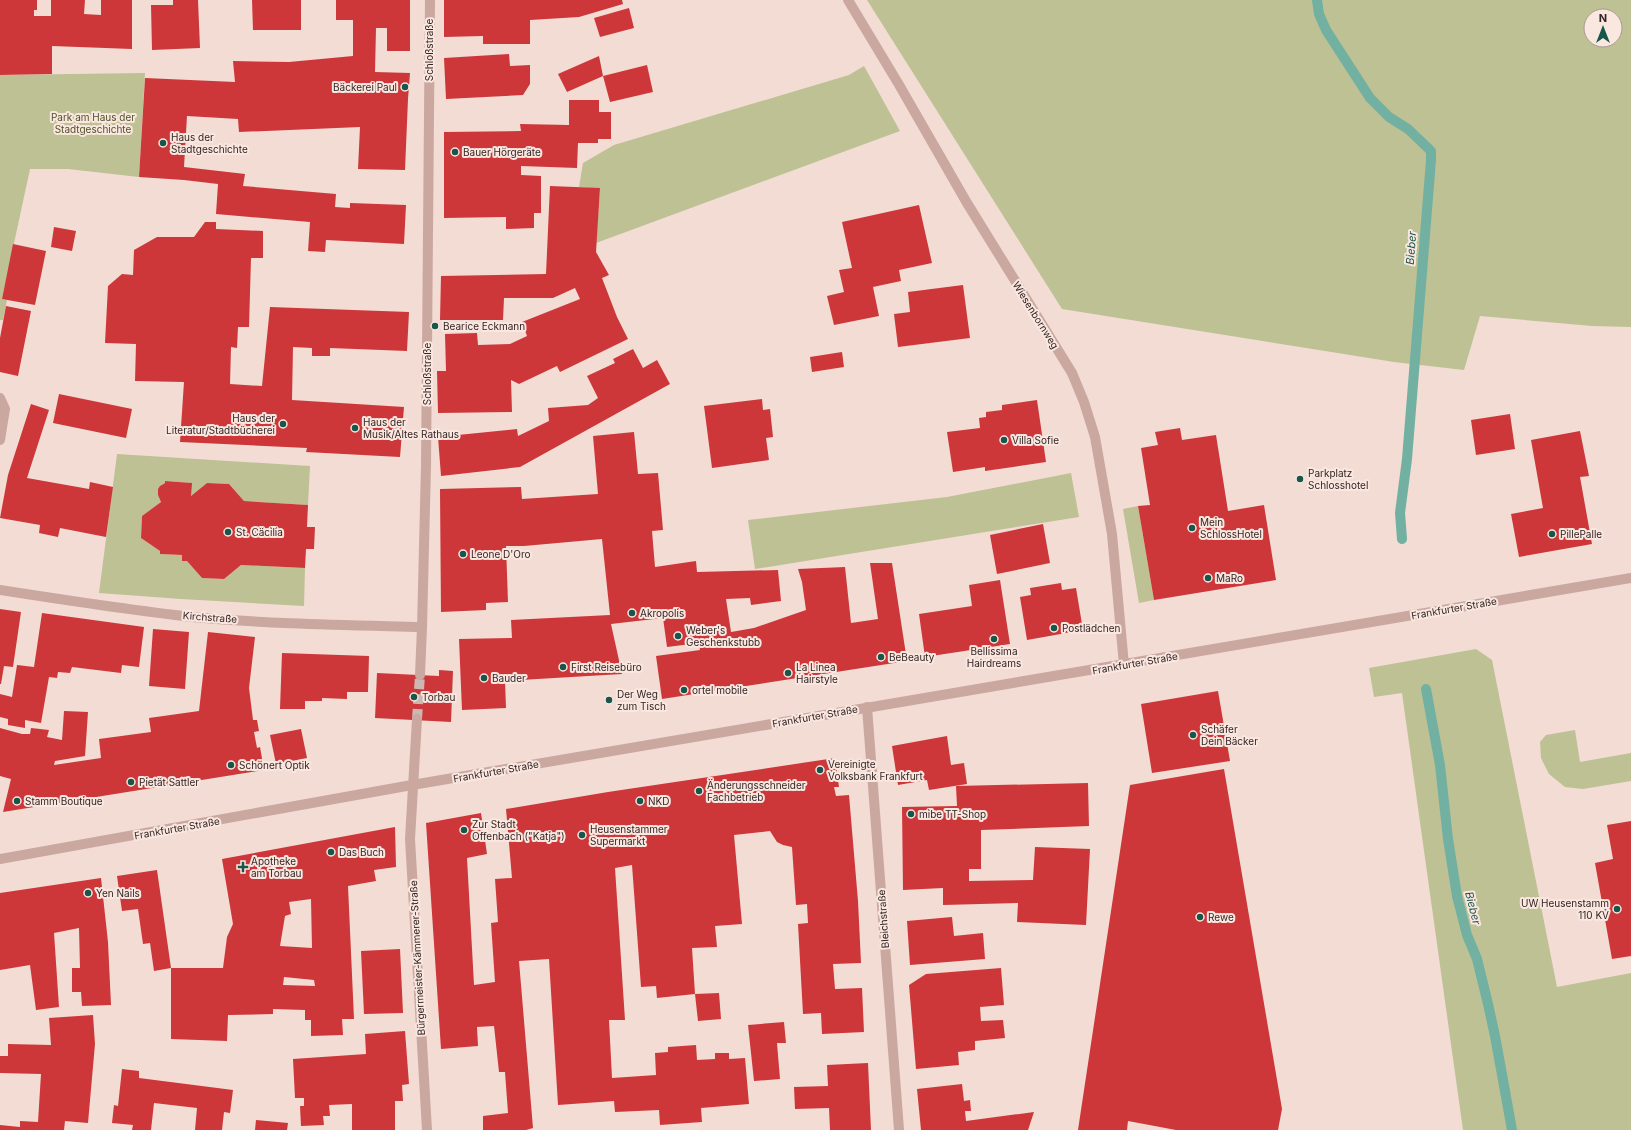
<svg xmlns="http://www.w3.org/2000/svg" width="1631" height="1130" viewBox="0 0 1631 1130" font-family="Inter,sans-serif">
	<rect width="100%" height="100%" fill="#f2dcd4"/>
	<g fill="#bdc194" fill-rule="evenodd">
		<path d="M867,0H1631V327L1592,326L1480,316L1464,370L1394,362L1062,309ZM1591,16H1615V40H1591Z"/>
		<polygon points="864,66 900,131 596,243 600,189 579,187 583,163 614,145 849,75"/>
		<polygon points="145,73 139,177 68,169 30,169 2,299 7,300 3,320 0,320 0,75"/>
		<path d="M117,454L310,466L308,505L244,501L229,484L207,483L191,496V483L165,481V483C156,487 158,494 161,502L142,516L141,538L160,551V554L182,555L202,578L224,579L241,565L305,568L304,606L181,599L99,593Z"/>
		<polygon points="1071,473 1079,517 755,569 748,520 947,497"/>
		<polygon points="1138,506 1154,600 1139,603 1123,509"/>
		<polygon points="1476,649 1492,660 1557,987 1631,973 1631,1130 1463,1130 1402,693 1374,697 1369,668"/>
		<polygon points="1575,730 1580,762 1631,753 1631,781 1583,789 1565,787 1549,774 1541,758 1540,742 1546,735"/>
	</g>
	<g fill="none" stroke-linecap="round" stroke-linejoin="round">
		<g stroke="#72b0a2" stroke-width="10">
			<polyline points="1317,0 1319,14 1326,30 1370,98 1389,117 1408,129 1431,151 1431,160 1407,459 1400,513 1402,539"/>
			<polyline points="1426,689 1440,765 1448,839 1457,896 1467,935 1477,959 1488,1004 1495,1036 1512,1130"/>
		</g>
	</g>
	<g fill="#cd373a" fill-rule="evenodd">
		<polygon points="0,0 37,0 37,10 34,10 34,16 51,16 51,0 85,0 84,14 101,15 101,0 132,0 132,49 52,46 52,74 0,75"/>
		<polygon points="173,0 198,0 200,48 152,50 151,5 173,5"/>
		<polygon points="252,0 301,0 301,30 253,30"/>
		<polygon points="336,0 410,0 410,51 387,51 387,28 376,28 375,72 410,73 408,99 405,170 358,169 360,127 239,132 238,119 187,116 184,167 245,174 243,186 336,194 335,207 350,208 350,203 406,205 404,244 326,240 325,252 308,251 310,222 216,214 218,184 184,180 139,177 145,78 235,82 233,61 289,62 353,56 353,20 336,20"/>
		<polygon points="444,0 622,0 623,4 579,17 530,20 530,44 483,44 483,36 444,37"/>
		<polygon points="629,8 634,28 600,37 594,18"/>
		<polygon points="509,54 510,66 530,65 530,84 523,95 446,99 444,58"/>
		<polygon points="599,56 603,76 567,92 558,74"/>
		<polygon points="647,65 653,92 610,102 603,76"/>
		<polygon points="569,100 599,100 599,112 611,112 611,139 598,139 598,143 578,143 577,168 521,166 521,175 541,176 541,213 534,213 534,228 506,229 506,217 444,218 444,132 521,131 520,124 569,125"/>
		<polygon points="550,186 600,188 596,252 609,275 602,278 617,317 628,339 560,372 557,366 519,384 511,380 512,412 438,413 437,371 446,371 445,334 477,333 478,345 510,344 527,336 522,322 580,299 575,288 553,298 504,298 503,320 440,320 441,276 546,274"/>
		<polygon points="919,205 932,263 899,270 901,281 873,287 879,316 834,325 827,296 844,292 839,270 852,268 842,222"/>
		<polygon points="205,222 216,222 216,229 263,231 263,258 251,258 249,327 238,327 237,348 231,347 230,384 262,386 270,307 409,312 407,351 330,348 330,356 312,356 312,348 293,347 292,400 404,407 400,457 306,452 307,448 180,442 184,382 135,381 136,344 105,343 108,286 122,274 133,275 134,250 157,237 194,237"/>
		<polygon points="54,227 76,231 72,251 51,247"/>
		<polygon points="13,244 46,251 35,305 2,299"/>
		<polygon points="963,285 970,338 898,347 894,314 910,312 908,292"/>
		<polygon points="6,306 31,311 18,376 0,372 0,338"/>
		<polygon points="633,349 643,368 657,360 670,384 520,467 441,476 438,437 517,429 518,436 549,421 548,408 588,405 598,398 587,376 615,363 613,359"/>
		<polygon points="842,352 844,367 812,372 810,357"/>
		<polygon points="59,394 132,409 126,438 53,423"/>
		<polygon points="762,399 763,410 770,409 773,437 766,438 769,460 712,468 704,406"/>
		<polygon points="1037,400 1046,462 985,471 985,467 953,472 947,432 980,428 979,418 986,417 986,412 1002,410 1002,405"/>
		<polygon points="31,404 49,410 27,478 89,489 90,482 113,487 106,537 60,528 58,537 39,533 40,525 0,518 8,475"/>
		<polygon points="1510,414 1515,449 1476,455 1471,420"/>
		<polygon points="1180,428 1182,440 1216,435 1228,511 1264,505 1276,580 1154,600 1138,506 1150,505 1141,448 1158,445 1155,432"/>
		<polygon points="1580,431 1589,476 1580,477 1592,544 1519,557 1511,514 1543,508 1531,440"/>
		<polygon points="634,432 638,474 658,473 663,530 652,531 655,567 696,561 697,572 778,570 781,601 751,605 750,598 726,599 731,632 754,628 806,610 802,582 798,569 845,567 851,623 878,619 870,563 892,563 907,661 662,699 656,656 700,650 699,643 667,647 663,618 611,624 622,674 505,681 506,708 462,710 459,639 512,638 511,620 610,615 602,539 524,546 506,546 508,602 486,603 486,610 441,612 440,489 521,487 522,499 598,494 593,436"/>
		<polygon points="165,481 192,483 191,496 207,483 229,484 244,501 308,505 307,527 315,527 314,549 306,549 305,568 241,565 224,579 202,578 187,561 182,561 182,555 160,554 160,551 141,538 142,516 161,502 158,495 158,489 160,486 165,483"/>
		<polygon points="1043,524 1050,563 997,574 990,535"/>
		<polygon points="1000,580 1010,644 925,657 919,614 972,606 969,585"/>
		<polygon points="1061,583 1062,590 1076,588 1083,630 1027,640 1020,597 1031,595 1030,588"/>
		<polygon points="0,609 21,612 13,667 4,666 1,684 0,684"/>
		<polygon points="42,613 144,627 139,667 122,665 121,673 72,667 70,673 58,672 57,678 49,677 41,723 25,720 25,728 8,725 8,719 0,717 0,694 12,697 17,665 34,667"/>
		<polygon points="153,629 189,632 185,689 149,686"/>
		<polygon points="208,632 255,637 249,688 253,720 257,720 259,731 254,732 257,748 260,747 264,770 3,812 11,779 0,776 0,728 22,734 30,734 31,728 49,730 47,737 62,740 64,711 88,712 85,756 55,761 54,765 101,758 99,739 151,732 149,718 199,711"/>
		<polygon points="282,653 369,656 368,692 347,692 347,699 322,698 322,701 305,701 305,709 280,709"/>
		<polygon points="439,670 453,671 451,722 375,718 377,673 439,676"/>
		<polygon points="1218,691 1230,761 1152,773 1141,704"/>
		<polygon points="301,729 307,758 276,764 270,735"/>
		<polygon points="947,736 951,765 964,763 967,784 929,790 927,780 898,785 892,746"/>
		<polygon points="835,758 839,787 834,787 836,796 849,795 858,901 861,963 833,964 835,989 862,988 864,1032 822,1034 821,1013 803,1014 798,924 808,923 807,904 796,905 792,847 783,845 777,842 770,831 734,835 742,924 715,926 717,947 692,948 695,994 657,998 656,986 641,987 632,865 615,868 625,1020 609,1020 612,1078 656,1075 655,1053 668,1052 668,1047 696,1045 697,1060 715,1059 715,1053 729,1053 729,1059 745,1058 749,1104 701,1108 702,1122 660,1125 659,1110 615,1112 614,1101 558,1105 549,959 519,961 533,1128 526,1130 483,1130 483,1116 508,1113 505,1072 499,1072 494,1026 477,1027 478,1046 441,1049 426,823 481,813 487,854 467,858 474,985 495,982 491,923 498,922 495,879 512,878 506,809 608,792"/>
		<polygon points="1224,769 1282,1109 1278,1130 1176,1130 1128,1121 1127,1130 1078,1130 1130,785"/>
		<polygon points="1088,783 1089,826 981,830 981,869 969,869 969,881 1033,880 1035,847 1090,849 1086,925 1017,922 1018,903 943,905 943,888 903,890 902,807 957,806 956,786"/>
		<polygon points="1631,821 1631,956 1612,959 1595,863 1613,859 1607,825"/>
		<path d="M395,827L396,867L374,870L376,881L348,886L354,1019H342L343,1035L311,1036V1020H305V1010L273,1009V1014L228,1015L227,1041L171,1039V968L154,971L150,943L143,944L138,909L122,911L117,876L157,870L171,968H223L227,937L233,924L222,859ZM311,899L312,948L280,946L285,916L291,914L289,902ZM284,977L314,980L315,986L283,985Z"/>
		<polygon points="101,878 108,942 111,1005 82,1006 81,992 72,992 72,968 80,968 79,928 54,933 59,1007 36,1010 30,965 0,970 0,893"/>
		<polygon points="952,917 954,936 983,933 985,959 910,965 907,921"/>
		<polygon points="400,949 403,1013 364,1014 361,951"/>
		<polygon points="1001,968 1004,1005 980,1007 981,1021 1003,1020 1005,1038 975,1041 975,1050 958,1052 959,1065 916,1069 909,985 926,974"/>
		<polygon points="719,993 721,1019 698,1021 695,994"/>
		<polygon points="93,1015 95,1044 88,1123 65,1121 64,1130 0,1130 0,1125 20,1127 20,1121 38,1122 41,1074 0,1073 0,1056 8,1056 8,1044 51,1045 49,1018"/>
		<polygon points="784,1022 786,1043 777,1043 780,1079 754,1081 748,1025"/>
		<polygon points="405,1031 409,1084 402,1085 403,1101 395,1101 395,1130 352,1130 352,1104 329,1105 330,1116 323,1116 324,1125 301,1126 300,1106 304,1106 304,1098 295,1098 293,1059 366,1054 365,1034"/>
		<polygon points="868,1063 871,1130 830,1130 829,1108 795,1109 794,1087 828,1086 827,1065"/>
		<polygon points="122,1069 139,1071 139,1078 233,1090 230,1113 224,1112 222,1130 195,1130 197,1108 154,1103 151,1130 132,1130 133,1125 112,1123 114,1105 118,1106"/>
		<polygon points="962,1084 964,1101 970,1100 971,1111 965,1111 966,1121 1034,1112 1028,1130 921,1130 917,1089"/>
		<polygon points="256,1120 288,1123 287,1130 255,1130"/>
	</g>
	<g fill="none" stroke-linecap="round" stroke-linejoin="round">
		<polyline stroke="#ccb7b1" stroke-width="10" stroke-dasharray="10 5" stroke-linecap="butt" points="417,719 420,675"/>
		<g stroke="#caa8a0" stroke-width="10">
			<polyline points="848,0 898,83 967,203 1072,373 1084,402 1095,437 1112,534 1124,665"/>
			<polyline points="0,398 5,409 0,440"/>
			<path d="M0,590C64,600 128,610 192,617C269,624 346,625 422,627"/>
			<polyline points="420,675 422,627 426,466 430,0"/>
			<polyline points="867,707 899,1130"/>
			<polyline points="417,719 410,839 427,1130"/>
			<polyline points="0,859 412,785 1631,578"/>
		</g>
	</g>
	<g fill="#18564a" stroke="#fae7e0" stroke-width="1.5">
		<circle cx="405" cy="87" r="4"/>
		<circle cx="163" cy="143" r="4"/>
		<circle cx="455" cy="152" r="4"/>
		<circle cx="435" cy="326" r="4"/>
		<circle cx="283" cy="424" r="4"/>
		<circle cx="355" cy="428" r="4"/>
		<circle cx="1004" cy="440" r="4"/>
		<circle cx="1300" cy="479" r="4"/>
		<circle cx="1192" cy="528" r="4"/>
		<circle cx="228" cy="532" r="4"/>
		<circle cx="1552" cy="534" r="4"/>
		<circle cx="463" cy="554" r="4"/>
		<circle cx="1208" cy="578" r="4"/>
		<circle cx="632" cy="613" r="4"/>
		<circle cx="1054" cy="628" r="4"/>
		<circle cx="678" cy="636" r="4"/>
		<circle cx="994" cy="639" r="4"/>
		<circle cx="881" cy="657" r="4"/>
		<circle cx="563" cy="667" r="4"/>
		<circle cx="788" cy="673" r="4"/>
		<circle cx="484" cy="678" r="4"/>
		<circle cx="684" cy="690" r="4"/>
		<circle cx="414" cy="697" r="4"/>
		<circle cx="609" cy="700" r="4"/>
		<circle cx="1193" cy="735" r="4"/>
		<circle cx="231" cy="765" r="4"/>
		<circle cx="820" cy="770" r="4"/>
		<circle cx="131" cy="782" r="4"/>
		<circle cx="699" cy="791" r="4"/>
		<circle cx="17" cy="801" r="4"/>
		<circle cx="640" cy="801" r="4"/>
		<circle cx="911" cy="814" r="4"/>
		<circle cx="464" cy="830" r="4"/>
		<circle cx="582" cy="835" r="4"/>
		<circle cx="331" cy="852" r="4"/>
		<path d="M241 861h4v4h4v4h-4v4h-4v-4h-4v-4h4z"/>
		<circle cx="88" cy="893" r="4"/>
		<circle cx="1617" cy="909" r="4"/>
		<circle cx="1200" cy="917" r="4"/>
	</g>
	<g text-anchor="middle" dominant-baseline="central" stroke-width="4" stroke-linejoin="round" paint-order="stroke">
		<g font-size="10" fill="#332524" stroke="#fae7e0">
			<text transform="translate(429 50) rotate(-90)">Schloßstraße</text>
			<text transform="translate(1036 315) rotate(58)">Wiesenbornweg</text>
			<text transform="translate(427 374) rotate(-90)">Schloßstraße</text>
			<text transform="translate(1454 608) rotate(-10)">Frankfurter Straße</text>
			<text transform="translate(210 617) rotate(4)">Kirchstraße</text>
			<text transform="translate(1135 663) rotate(-10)">Frankfurter Straße</text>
			<text transform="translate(815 716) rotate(-10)">Frankfurter Straße</text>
			<text transform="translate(496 771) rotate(-10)">Frankfurter Straße</text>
			<text transform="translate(177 828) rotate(-10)">Frankfurter Straße</text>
			<text transform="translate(883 919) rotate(-94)">Bleichstraße</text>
			<text transform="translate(417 958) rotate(-93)">Bürgermeister-Kämmerer-Straße</text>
		</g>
		<g font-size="10" fill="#332524" stroke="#fae7e0" text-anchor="start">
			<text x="397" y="87" text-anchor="end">Bäckerei Paul</text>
			<text x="171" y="137">Haus der<tspan x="171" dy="12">Stadtgeschichte</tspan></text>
			<text x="463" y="152">Bauer Hörgeräte</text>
			<text x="443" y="326">Bearice Eckmann</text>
			<text x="275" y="418" text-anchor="end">Haus der<tspan x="275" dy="12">Literatur/Stadtbücherei</tspan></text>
			<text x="363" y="422">Haus der<tspan x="363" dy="12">Musik/Altes Rathaus</tspan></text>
			<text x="1012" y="440">Villa Sofie</text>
			<text x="1308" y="473">Parkplatz<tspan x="1308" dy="12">Schlosshotel</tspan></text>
			<text x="1200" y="522">Mein<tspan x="1200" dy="12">SchlossHotel</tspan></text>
			<text x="236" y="532">St. Cäcilia</text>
			<text x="1560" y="534">PillePalle</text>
			<text x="471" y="554">Leone D'Oro</text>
			<text x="1216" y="578">MaRo</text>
			<text x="640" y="613">Akropolis</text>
			<text x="1062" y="628">Postlädchen</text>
			<text x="686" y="630">Weber's<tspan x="686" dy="12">Geschenkstubb</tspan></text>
			<text x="994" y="651" text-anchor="middle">Bellissima<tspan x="994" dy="12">Hairdreams</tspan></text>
			<text x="889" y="657">BeBeauty</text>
			<text x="571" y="667">First Reisebüro</text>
			<text x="796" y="667">La Linea<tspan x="796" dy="12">Hairstyle</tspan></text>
			<text x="492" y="678">Bauder</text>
			<text x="692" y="690">ortel mobile</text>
			<text x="617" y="694">Der Weg<tspan x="617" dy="12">zum Tisch</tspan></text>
			<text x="422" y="697">Torbau</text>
			<text x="1201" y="729">Schäfer<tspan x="1201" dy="12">Dein Bäcker</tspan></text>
			<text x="828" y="764">Vereinigte<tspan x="828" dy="12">Volksbank Frankfurt</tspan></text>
			<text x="239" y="765">Schönert Optik</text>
			<text x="139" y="782">Pietät Sattler</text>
			<text x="707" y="785">Änderungsschneider<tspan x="707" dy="12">Fachbetrieb</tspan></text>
			<text x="25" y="801">Stamm Boutique</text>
			<text x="648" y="801">NKD</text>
			<text x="919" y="814">mibe TT-Shop</text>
			<text x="472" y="824">Zur Stadt<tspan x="472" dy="12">Offenbach ("Katja")</tspan></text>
			<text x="590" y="829">Heusenstammer<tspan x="590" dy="12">Supermarkt</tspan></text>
			<text x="339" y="852">Das Buch</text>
			<text x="251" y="861">Apotheke<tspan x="251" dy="12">am Torbau</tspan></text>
			<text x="96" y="893">Yen Nails</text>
			<text x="1609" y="903" text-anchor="end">UW Heusenstamm<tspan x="1609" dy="12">110 KV</tspan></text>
			<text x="1208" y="917">Rewe</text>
		</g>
		<g font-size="10" fill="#4e5226" stroke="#fae7e0">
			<text x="93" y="117">Park am Haus der<tspan x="93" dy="12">Stadtgeschichte</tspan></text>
		</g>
		<g font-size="11" font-style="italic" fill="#18564a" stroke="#fae7e0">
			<text transform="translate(1411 248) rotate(-86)">Bieber</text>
			<text transform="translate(1473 908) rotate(76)">Bieber</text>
		</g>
	</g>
	<g transform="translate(1603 28)"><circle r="19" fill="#fae7e0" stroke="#aa9995"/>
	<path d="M0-3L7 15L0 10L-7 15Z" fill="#18564a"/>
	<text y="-6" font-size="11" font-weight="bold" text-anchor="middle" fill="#332524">N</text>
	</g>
</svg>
